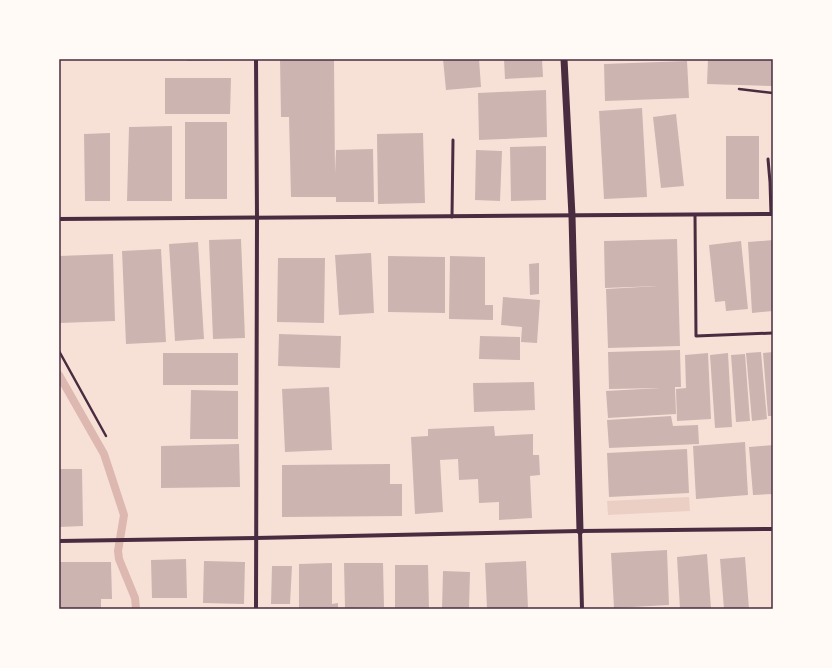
<svg xmlns="http://www.w3.org/2000/svg" width="832" height="668" viewBox="0 0 832 668" font-family="Overpass,sans-serif">
	<rect width="100%" height="100%" fill="#f7e1d7"/>
	<polygon fill="#ebcfc5" points="689,497 690,511 608,515 607,501"/>
	<g fill="none" stroke-linecap="round" stroke-linejoin="round">
		<polyline stroke="#dcb8b0" stroke-width="8" points="59,375 104,454 124,515 118,551 119,559 135,598 136,609"/>
	</g>
	<g fill="#ccb4b1">
		<polygon points="187,59 224,59 224,60 187,61"/>
		<polygon points="280,59 334,59 335,174 336,150 373,149 374,202 336,202 336,197 291,197 289,117 281,117"/>
		<polygon points="443,59 479,59 481,87 446,90"/>
		<polygon points="504,59 542,59 543,77 505,79"/>
		<polygon points="708,59 773,59 773,86 707,84"/>
		<polygon points="687,61 689,98 605,101 604,64"/>
		<polygon points="165,78 231,78 230,114 165,114"/>
		<polygon points="546,90 547,137 479,140 478,93"/>
		<polygon points="642,108 647,197 604,199 599,111"/>
		<polygon points="676,114 684,186 661,188 653,117"/>
		<rect x="185" y="122" width="42" height="77"/>
		<polygon points="172,126 172,201 127,201 129,127"/>
		<polygon points="110,133 110,201 85,201 84,134"/>
		<polygon points="423,133 425,203 378,204 377,134"/>
		<rect x="726" y="136" width="33" height="63"/>
		<polygon points="546,146 546,200 511,201 510,147"/>
		<polygon points="476,150 502,151 500,201 475,200"/>
		<polygon points="241,239 245,338 213,339 209,240"/>
		<polygon points="677,239 680,346 608,348 606,289 658,286 605,288 604,241"/>
		<polygon points="773,240 773,311 752,313 748,242"/>
		<polygon points="741,241 748,309 726,311 725,301 715,302 709,245"/>
		<polygon points="198,242 204,339 175,341 169,244"/>
		<polygon points="161,249 166,342 126,344 122,251"/>
		<polygon points="371,253 374,313 339,315 335,255"/>
		<polygon points="113,254 115,321 59,323 59,256"/>
		<polygon points="388,256 445,257 445,313 388,312"/>
		<polygon points="450,256 485,257 485,305 493,305 493,320 449,319"/>
		<polygon points="278,258 325,258 324,323 277,322"/>
		<polygon points="539,263 539,294 530,295 529,264"/>
		<polygon points="503,297 540,300 537,343 521,342 522,327 501,325"/>
		<polygon points="279,334 341,336 340,368 278,366"/>
		<polygon points="480,336 520,337 520,360 479,359"/>
		<polygon points="680,350 681,387 675,387 676,414 608,418 606,391 661,388 609,389 608,352"/>
		<polygon points="761,352 767,419 752,421 746,353"/>
		<polygon points="773,352 773,416 768,416 763,353"/>
		<rect x="163" y="353" width="75" height="32"/>
		<polygon points="708,353 711,419 677,421 676,389 686,388 685,355"/>
		<polygon points="728,353 732,427 715,428 710,355"/>
		<polygon points="745,354 750,421 736,422 731,355"/>
		<polygon points="534,382 535,410 474,412 473,383"/>
		<polygon points="329,387 332,450 285,452 282,389"/>
		<polygon points="191,390 238,391 238,439 190,439"/>
		<polygon points="671,416 673,426 698,425 699,444 609,448 607,420"/>
		<polygon points="494,426 495,436 533,434 533,455 539,455 540,475 530,476 532,518 499,520 499,502 479,503 478,479 459,480 458,459 440,460 443,512 415,514 411,437 428,436 428,429"/>
		<polygon points="745,442 748,495 696,499 693,446"/>
		<polygon points="239,444 240,487 161,488 161,446"/>
		<polygon points="773,445 773,494 753,495 749,447"/>
		<polygon points="687,449 689,493 609,497 607,453"/>
		<polygon points="390,464 390,484 402,484 402,516 282,517 282,465"/>
		<polygon points="59,469 82,469 83,526 59,527"/>
		<polygon points="667,550 669,605 614,608 611,553"/>
		<polygon points="707,554 711,609 680,609 677,557"/>
		<polygon points="745,557 749,609 724,609 720,559"/>
		<polygon points="186,559 187,598 152,598 151,560"/>
		<polygon points="204,561 245,562 244,604 203,603"/>
		<polygon points="526,561 528,609 487,609 485,563"/>
		<polygon points="59,562 111,562 112,599 101,599 101,609 59,609"/>
		<polygon points="332,563 332,604 338,603 338,609 299,609 299,564"/>
		<polygon points="344,563 383,563 384,607 345,608"/>
		<polygon points="395,565 428,565 429,609 395,609"/>
		<polygon points="272,566 292,566 290,604 271,604"/>
		<polygon points="443,571 470,572 469,609 442,609"/>
	</g>
	<g fill="none" stroke-linecap="round" stroke-linejoin="round">
		<g stroke="#4a2c40" stroke-width="2.5">
			<polyline points="739,89 773,93"/>
			<polyline points="59,351 106,436"/>
		</g>
		<g stroke="#4a2c40" stroke-width="3">
			<polyline points="768,159 770,182 771,214"/>
			<polyline points="695,215 696,336 773,333"/>
			<polyline points="452,217 453,140"/>
		</g>
		<g stroke="#4a2c40" stroke-width="4">
			<polyline points="59,219 773,214"/>
			<polyline points="580,531 582,609"/>
			<polyline points="59,541 256,538 580,531 773,529"/>
			<polyline points="256,609 257,218 256,59"/>
		</g>
		<polyline stroke="#4a2c40" stroke-width="7" points="564,59 572,216 580,531"/>
	</g>
	<rect width="832" height="668" fill="none" stroke="#fffaf5" stroke-width="120"/>
	<rect x="60" y="60" width="712" height="548" fill="none" stroke="#4a2c40" stroke-width="1.5"/>
</svg>
